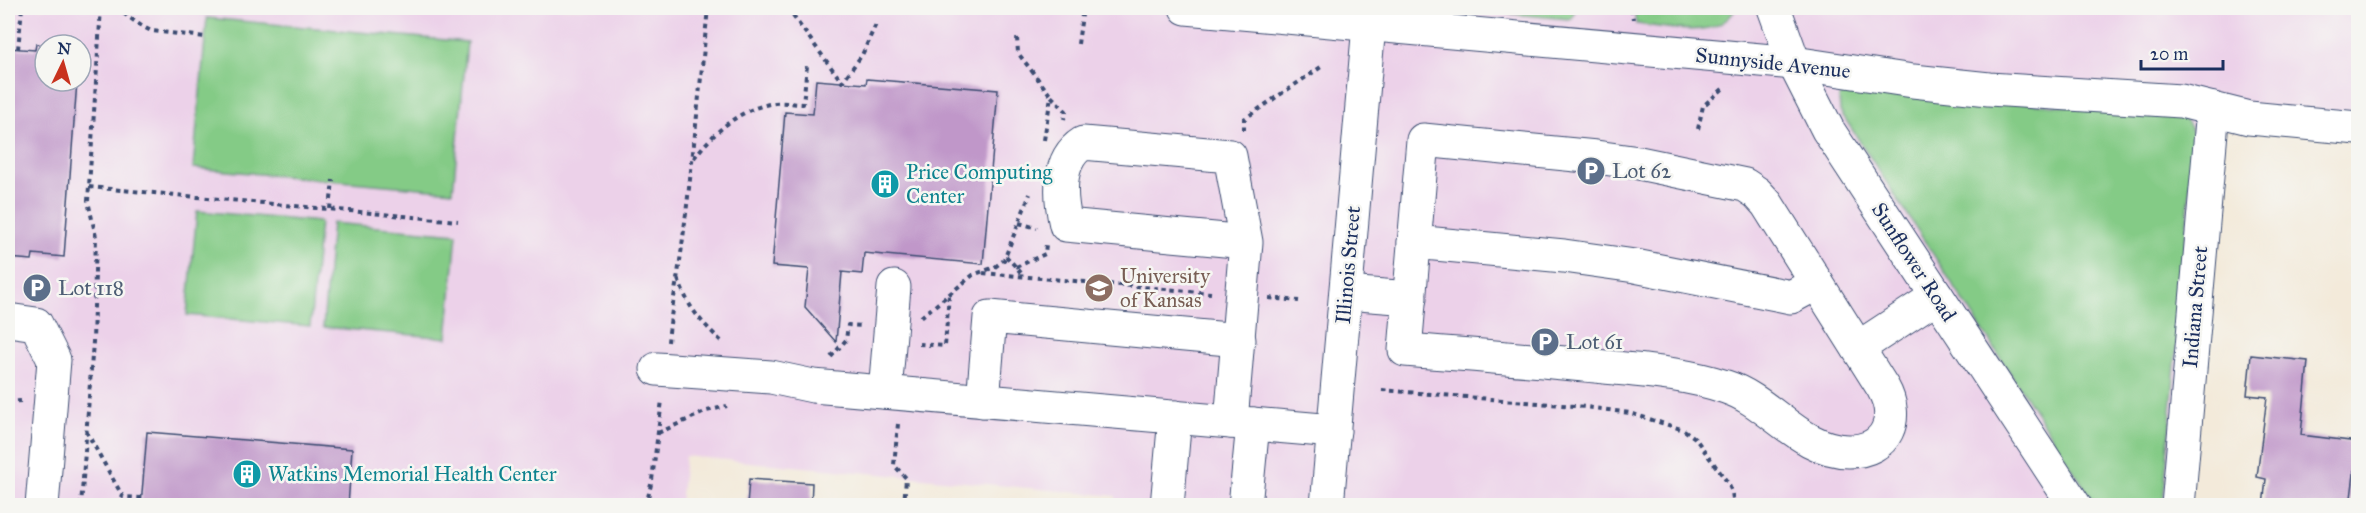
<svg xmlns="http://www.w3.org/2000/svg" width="2366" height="513" viewBox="0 0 2366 513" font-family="'IM FELL Great Primer',serif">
	<rect width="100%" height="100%" fill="#f6f6f2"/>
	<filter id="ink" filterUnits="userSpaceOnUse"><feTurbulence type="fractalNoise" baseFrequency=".0167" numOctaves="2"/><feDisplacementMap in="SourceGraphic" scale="12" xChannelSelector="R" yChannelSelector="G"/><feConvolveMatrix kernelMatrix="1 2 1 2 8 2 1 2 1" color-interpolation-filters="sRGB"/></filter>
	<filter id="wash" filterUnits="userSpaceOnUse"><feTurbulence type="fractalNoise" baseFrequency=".008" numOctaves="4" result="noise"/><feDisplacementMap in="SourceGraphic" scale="24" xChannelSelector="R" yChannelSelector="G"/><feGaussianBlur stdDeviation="1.35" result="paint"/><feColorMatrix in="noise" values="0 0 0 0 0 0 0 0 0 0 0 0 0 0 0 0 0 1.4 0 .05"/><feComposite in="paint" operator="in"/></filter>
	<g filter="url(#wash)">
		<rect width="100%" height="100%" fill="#f3eada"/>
		<path fill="#ecd1e9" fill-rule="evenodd" d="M8,8H2358V117L2205,120L2171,505L1116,506V496L685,456L680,505L8,506ZM45,45H81V81H45Z"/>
		<g fill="#84cb86" stroke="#507d72" stroke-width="1.5">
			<polygon points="1446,8 1576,8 1572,18 1569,19"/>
			<path d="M1634,8H1736C1718,42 1667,27 1636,24Z"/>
			<polygon points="207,18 467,42 453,191 193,168"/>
			<path d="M1850,88L2176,115C2189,120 2191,128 2194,142L2163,505H2096L1840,111L1839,97Z"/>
			<polygon points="197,211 320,222 310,326 187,315"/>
			<polygon points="332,223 457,234 447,338 323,327"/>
		</g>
		<g id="blocks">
			<g fill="#c097c9">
				<polygon points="36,44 45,45 45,81 77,81 64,257 33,254 32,260 8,258 8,48 35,50"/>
				<polygon points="867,79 998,90 983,264 864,253 862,274 842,272 836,342 805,307 809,269 772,266 785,112 813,114 816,80 866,84"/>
				<polygon points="2251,355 2308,361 2301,435 2358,442 2350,506 2263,506 2266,479 2257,477 2267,397 2247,395"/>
				<polygon points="147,432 352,449 348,506 141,506"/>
				<polygon points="749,479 812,483 811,506 747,506"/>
			</g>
		</g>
	</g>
	<g filter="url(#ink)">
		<use href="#blocks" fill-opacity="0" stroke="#3b4b71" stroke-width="1.5"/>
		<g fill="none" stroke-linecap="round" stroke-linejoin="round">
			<g stroke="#3b4b71" stroke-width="35">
				<g id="minor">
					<polyline points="1186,8 1794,63 1913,81 1989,89 2181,101 2249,118 2358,128"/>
					<polyline points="1774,8 1794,63 1828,130 2075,506"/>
					<path d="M1423,140L1596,157L1639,163L1745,185L1757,193L1767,204L1883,388C1900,418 1888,451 1849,451C1800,451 1770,401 1726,387C1687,374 1645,371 1605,367C1538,360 1472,355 1405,350Z"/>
					<polyline points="1414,242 1564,256 1635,266 1791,297 1817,283"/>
					<polyline points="1346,293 1410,298"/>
					<polyline points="8,320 36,324 54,360 42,506"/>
					<polyline points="1858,348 1937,296"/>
					<polyline points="657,369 771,377 813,386 1334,431"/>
					<polyline points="885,392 894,287"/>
					<polyline points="983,401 990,317 1239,340"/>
					<path d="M1231,422L1246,242L1230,156L1083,143C1056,160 1060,199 1066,225L1246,242"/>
					<polyline points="1167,506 1175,417"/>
					<polyline points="1245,506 1253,424"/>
					<polyline points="1327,506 1369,25"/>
					<polyline points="2178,506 2213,109"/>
				</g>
			</g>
			<g stroke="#3b4b71" stroke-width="4" stroke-dasharray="4.5 4.5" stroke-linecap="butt">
				<polyline points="116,8 140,25 151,31 205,37"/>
				<polyline points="1631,8 1633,19"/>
				<polyline points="793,16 842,82 862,55 876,24"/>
				<polyline points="1017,38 1018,53 1051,96"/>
				<polyline points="1078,44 1082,15"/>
				<polyline points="18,49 22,8"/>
				<polyline points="1698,129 1703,106 1725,87"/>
				<polyline points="1244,130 1244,119 1321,67"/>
				<polyline points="1044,140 1051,96 1066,111 1064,119"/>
				<path d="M694,158C714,132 740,108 775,103C784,102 794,104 803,104L807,66"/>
				<polyline points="89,187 458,221"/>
				<polyline points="330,209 333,180"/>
				<polyline points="1019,223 1037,228"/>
				<polyline points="1006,256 1024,276"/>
				<polyline points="1016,267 1045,254 1046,244"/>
				<polyline points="983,273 1211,293"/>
				<path d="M678,279C690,311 699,319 723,343"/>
				<polyline points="1269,298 1299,301"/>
				<polyline points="921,317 973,275 995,267 1004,260 1030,194"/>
				<path d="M668,342C671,309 678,278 682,246C692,167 700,87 708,8"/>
				<polyline points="919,344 945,346 949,295"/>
				<polyline points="831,357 846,340 848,325 862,326"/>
				<polyline points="1382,390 1586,407 1630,413 1684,430 1695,438 1728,483 1732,492 1734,506"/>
				<polyline points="8,402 21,401"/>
				<polyline points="898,424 894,465 906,478 904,506"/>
				<polyline points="86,431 123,497 141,498"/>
				<polyline points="658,433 707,411 727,406"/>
				<polyline points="81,506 93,342 96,237 88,201 101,8"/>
				<polyline points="646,506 652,480 662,400"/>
			</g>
			<use href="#minor" stroke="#fff" stroke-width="33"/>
		</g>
	</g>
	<defs>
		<g id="parking-disc" transform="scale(1.5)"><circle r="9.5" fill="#5c6f8a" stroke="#f6f6f2"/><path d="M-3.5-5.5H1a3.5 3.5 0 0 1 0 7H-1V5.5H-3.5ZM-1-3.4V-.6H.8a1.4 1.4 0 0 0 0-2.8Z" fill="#fff"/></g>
		<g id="building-disc" transform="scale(1.5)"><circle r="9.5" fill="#0f9aa8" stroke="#f6f6f2"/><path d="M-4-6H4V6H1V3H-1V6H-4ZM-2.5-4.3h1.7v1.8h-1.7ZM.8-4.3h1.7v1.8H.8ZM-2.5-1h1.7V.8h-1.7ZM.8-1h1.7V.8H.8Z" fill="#fff"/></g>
		<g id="university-disc" transform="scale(1.5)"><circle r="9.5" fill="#8d6e63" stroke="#f6f6f2"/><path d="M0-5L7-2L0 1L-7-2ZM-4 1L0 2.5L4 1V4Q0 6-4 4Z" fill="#fff"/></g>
	</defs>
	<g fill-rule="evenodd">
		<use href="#parking-disc" x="1591" y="171"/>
		<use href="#building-disc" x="885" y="184"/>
		<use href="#parking-disc" x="37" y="288"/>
		<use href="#university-disc" x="1099" y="288"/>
		<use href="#parking-disc" x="1545" y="342"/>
		<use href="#building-disc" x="247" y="474"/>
	</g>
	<g text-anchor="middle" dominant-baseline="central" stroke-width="5" stroke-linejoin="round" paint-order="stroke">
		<g font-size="21" fill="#1b2f5e" stroke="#f6f6f2">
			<text transform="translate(1773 63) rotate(6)">Sunnyside Avenue</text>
			<text transform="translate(1914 262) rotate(57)">Sunflower Road</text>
			<text transform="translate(1348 265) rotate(-85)">Illinois Street</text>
			<text transform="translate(2195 307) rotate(-85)">Indiana Street</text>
		</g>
		<g font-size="21" fill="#4e5e75" stroke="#f6f6f2" text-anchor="start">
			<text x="1612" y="171">Lot 62</text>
			<text x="58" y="288">Lot 118</text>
			<text x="1566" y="342">Lot 61</text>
		</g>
		<g font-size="21" fill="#0d838f" stroke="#f6f6f2" text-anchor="start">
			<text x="906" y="172">Price Computing<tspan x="906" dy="24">Center</tspan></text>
			<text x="268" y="474">Watkins Memorial Health Center</text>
		</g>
		<g font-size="21" fill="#785e54" stroke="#f6f6f2" text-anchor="start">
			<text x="1120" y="276">University<tspan x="1120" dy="24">of Kansas</tspan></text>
		</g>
	</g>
	<rect width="2366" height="513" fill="none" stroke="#f6f6f2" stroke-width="30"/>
	<g transform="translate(63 63) rotate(5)"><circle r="28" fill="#f6f6f2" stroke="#9ea6b7" stroke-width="1.5"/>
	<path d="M0-4.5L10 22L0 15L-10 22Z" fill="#c8321e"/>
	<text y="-9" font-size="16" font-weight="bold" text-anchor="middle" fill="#1b2f5e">N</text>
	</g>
	<path d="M2141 60v9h82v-9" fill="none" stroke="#1b2f5e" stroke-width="3"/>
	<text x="2150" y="60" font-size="18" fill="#1b2f5e" stroke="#f6f6f2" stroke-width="4.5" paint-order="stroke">20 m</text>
</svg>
